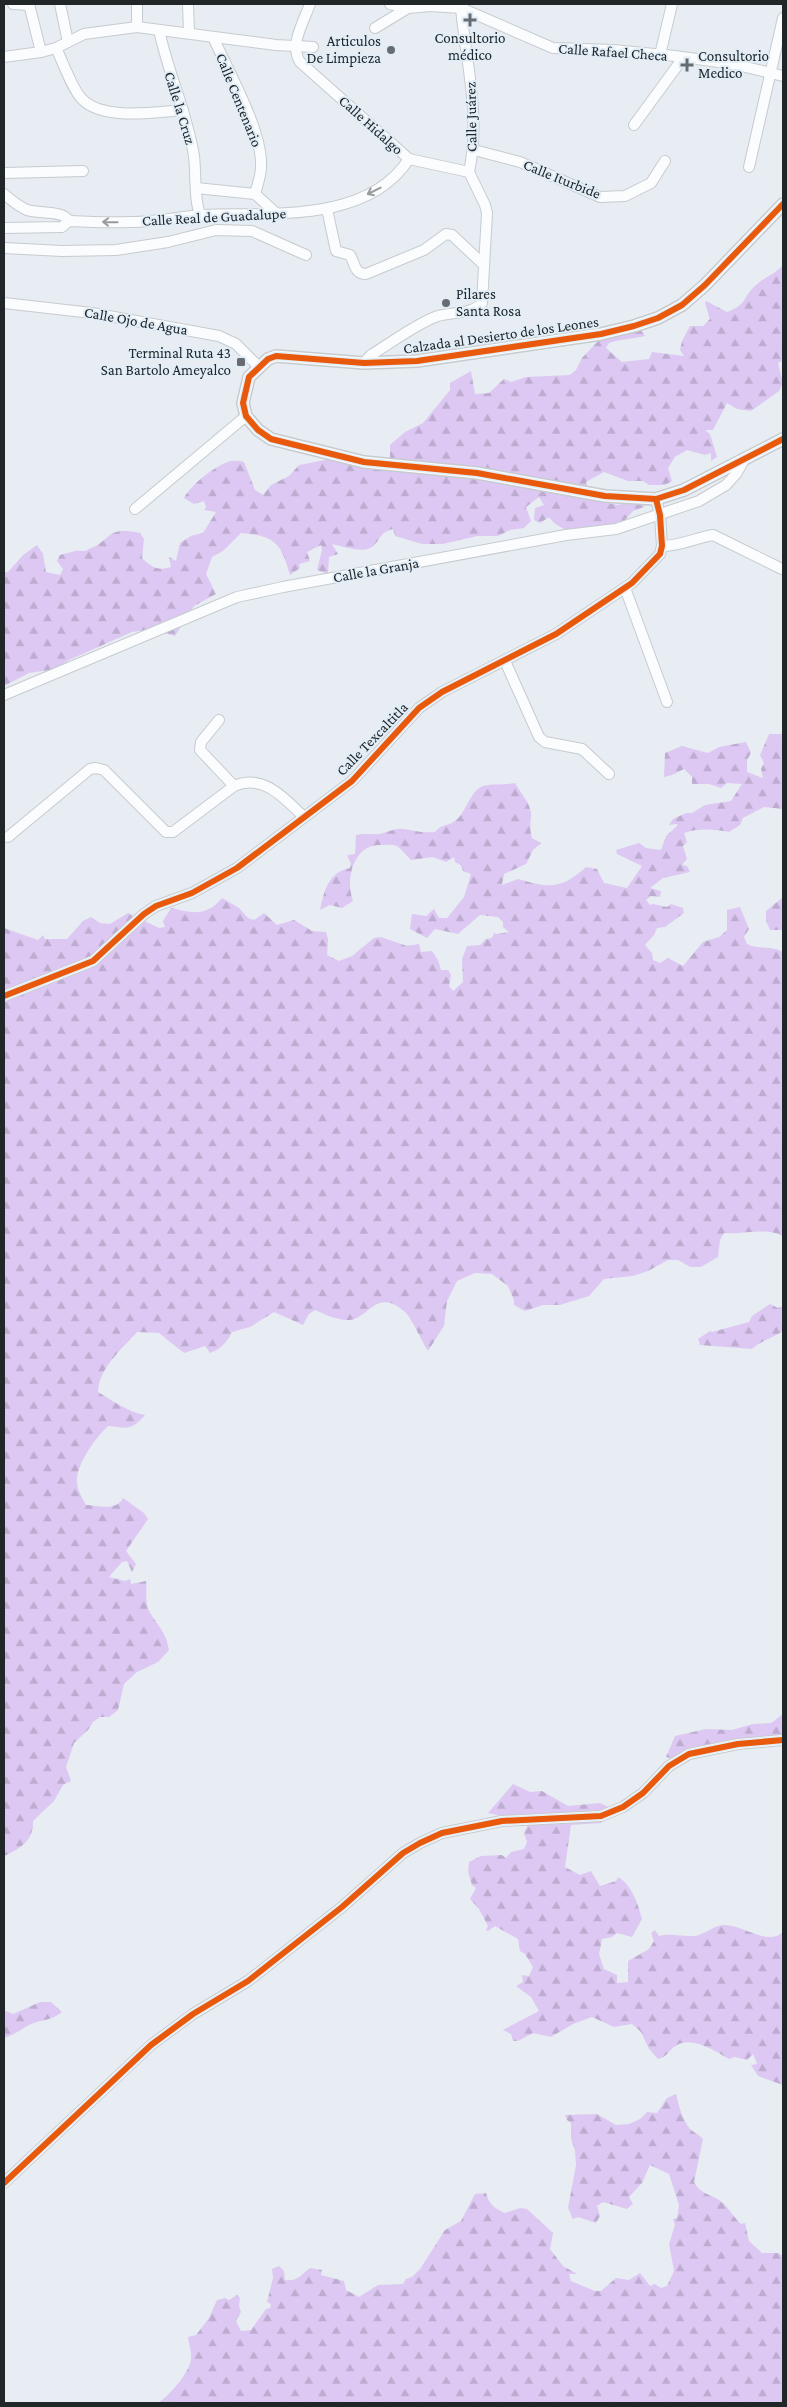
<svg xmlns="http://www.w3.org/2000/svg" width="787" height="2407" viewBox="0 0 787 2407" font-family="'Crimson Pro',serif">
	<defs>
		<pattern id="forest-firs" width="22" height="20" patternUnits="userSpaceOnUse" patternTransform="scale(1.25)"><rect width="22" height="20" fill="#ddc8f3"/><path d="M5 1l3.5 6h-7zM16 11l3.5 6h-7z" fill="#bdacd0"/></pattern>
	</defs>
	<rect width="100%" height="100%" fill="#e7edf2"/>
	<g fill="url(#forest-firs)">
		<path d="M783,265V360L778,363L783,383L779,391L751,411L737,409L727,403L713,430H705L710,434L717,457L711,461V453L705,455L687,450L675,457L668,468L672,481L665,485H649L643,481H628L604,472L586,482L593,500L618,505L648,495L644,507L633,511L625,520L612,524L592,537C577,534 558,530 549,517L540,523L534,520L535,508L544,505L539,497L526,507L531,521L524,528L510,530L498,536H477L443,544H422L395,536L393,529C378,533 382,539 372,547C362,554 343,546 332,544L338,554L329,557L328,574L317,570L322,550L321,545L307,552L310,561L299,564L300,568L290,575C281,543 275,536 241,533L223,551L212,557L206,574L216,594L194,606L175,636L153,629L132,632L69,660L56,669L29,673L4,686V572H8L23,555L37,545L43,554L46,572L60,575L63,569L57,561L60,555C65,554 70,552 75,551C79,550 84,552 87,550C114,540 104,526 140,533L144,539L142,558C152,568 158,571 171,567L169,557L176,561L180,543L191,536L203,533L216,512L204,510L206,507L204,501L194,504L184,498C191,485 213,467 228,462C232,460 239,461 244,462L255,490L263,495L271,485L289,476L299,465L341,457L381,468L390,457V445L405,432L423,423L450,390V383L471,371L475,394L489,393L504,379L511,382L526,377L570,375L576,370L582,358L601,338L640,328L645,336C633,339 619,339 609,343L606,348L622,362L649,359L652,352L684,356L680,350L682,341L690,326H703L710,319L705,303L706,301L727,312C747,305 742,298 755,286C763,278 774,275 783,265Z"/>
		<path d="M769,734H783V809L764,807L743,818L740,825L729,832C715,829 697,828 684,833L687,842L683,846L687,859L682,865L687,866L690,872L663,878L650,888L661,891L660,897L651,896L646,900L650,905L653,904L667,907L671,904L683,908L684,913L665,927L657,928L654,935L645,945L652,953L653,960L660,963L668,958L683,966L703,942L719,937L727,930V910L740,907L749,929L744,937L747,944C759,950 772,945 783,952V1236C767,1227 743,1235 724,1233L720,1240L718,1257L701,1267H690L678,1260H668L648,1271L633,1276L604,1279L589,1296L560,1305H543L525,1311L514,1305V1300L508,1286L492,1274L475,1273L457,1281L447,1301L444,1326L428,1351C421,1340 412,1318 404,1311C374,1286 369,1322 345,1320C335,1319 324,1314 315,1310L309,1314L303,1325L274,1312L250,1327L232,1332C228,1341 220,1350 210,1353L205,1346L184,1353L159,1333L137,1332C121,1350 99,1368 98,1392C113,1401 128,1412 145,1415C131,1431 128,1428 108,1426C96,1437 75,1466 77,1483C78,1491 82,1498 86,1505C98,1505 116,1512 123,1498L144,1513L148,1519L126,1551L136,1564L132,1572L127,1561L122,1562L109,1577L125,1581L130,1579L131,1584L146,1581C147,1589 145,1601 148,1609C156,1625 166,1630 169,1650L158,1662L137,1672L124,1684L118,1710L109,1717H100L93,1722L88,1730L74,1743L66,1767L71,1781L63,1785L54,1801L33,1821C34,1840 20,1849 4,1856V928L38,940L43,935L45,939H67L83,921L91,917L100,923L110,924L128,913L159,928L165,927L163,921L171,908C193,913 206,917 222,898L239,908L248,918L254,920L264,913L277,925L294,920L312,931L326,932L328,939L327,955L339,961L352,956L374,938L381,937L407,946L419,944L421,952L432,951L438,960L441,970H448L451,975L449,986L453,991L463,982L462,959L467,946L480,945L486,939L492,938L494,933L497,934L509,932L503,927V922L498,917L480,915L458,934L435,929L427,938L410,929L412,914L426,916L434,909L439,918H447L464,897L471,874L463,871L461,865L455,862L454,857L446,862L433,857L411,860C407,856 402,850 397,846C392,844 386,845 381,845C353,844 345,880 353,901L342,908L330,905L320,910C324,892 328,872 350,868L351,864L347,855L355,854L356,835C365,833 373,835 380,834C388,832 395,828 404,829C416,831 422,833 435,832C441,825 445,826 452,823C467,815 468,792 483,786C488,784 507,785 515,783C520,792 530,803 531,813C531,822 529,828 532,838L541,843L533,850L526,864L504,874L502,885L518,879C550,888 560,890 586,867L597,869L604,883L627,888L642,866L617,854L616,850L639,843L646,848L661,850L666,836L677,826V824L669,825L673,819L686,813H692L705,805L731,801L742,784L727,783L721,788L709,784H692V777L684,769L672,775L664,777L665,753L682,746L708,753L719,747L746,742L751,753L747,760V772L763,778L761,769L764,763L760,755Z"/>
		<polygon points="783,897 783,930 770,930 766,921 766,911"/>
		<path d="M770,1304L778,1308L783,1306V1331C773,1338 762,1340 752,1349L700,1345L698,1339L710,1331L712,1332L749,1322L752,1316Z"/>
		<polygon points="783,1714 783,1746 769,1740 745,1738 717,1752 683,1761 666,1757 675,1736 706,1729 732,1730 753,1724 771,1723"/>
		<path d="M513,1784L530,1792L542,1791L568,1806L600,1803L616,1811L601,1823L571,1825L565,1867L580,1875L591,1871L600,1886L616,1881L618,1877C632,1885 638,1904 642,1919L632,1937L617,1933L612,1937L602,1939L599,1954L604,1969L617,1975V1983L628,1982V1961L649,1949L654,1941L651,1933L655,1930L659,1936C671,1933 683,1937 695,1936C704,1935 714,1925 724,1925C742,1924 768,1947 783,1932V2085L758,2076L751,2065L757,2064L753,2054L747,2060L735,2057L729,2059C715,2051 693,2036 677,2045C669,2049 668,2057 658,2059L649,2049L641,2032L632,2024L614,2027L592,2017L573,2024L551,2037L533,2033L518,2041H513L511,2034L503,2030L539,2011L531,1997L516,1986L523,1982L522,1975L529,1976L533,1967L525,1954L520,1951L518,1939L495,1926L488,1931L486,1930L488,1926L479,1909L470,1899L476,1888L472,1885L468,1872L469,1862L481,1856L502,1855L506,1858L511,1852L524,1849L527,1842L524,1833L529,1823L488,1813Z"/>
		<path d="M40,2002H51L62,2012C49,2022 41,2019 29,2025C20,2030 14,2035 4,2038V2010L13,2014Z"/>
		<path d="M676,2094C679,2106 682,2119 690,2129C694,2133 699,2134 703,2139L694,2182C701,2195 712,2194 723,2203C727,2206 735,2219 741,2224L745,2223L749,2241L762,2253H778L783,2256V2403H158C169,2396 189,2373 191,2360C192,2353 189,2344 188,2337L196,2335L209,2318L217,2300L225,2298L229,2300L237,2295L240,2298L239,2306L241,2312L236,2321L241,2331L251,2330L266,2309L270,2308L271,2304L267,2302L273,2278L272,2269L279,2266L284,2271L285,2280C297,2282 301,2275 310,2268L322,2270L321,2275L344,2281L346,2290L359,2297L378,2285L403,2284L406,2279L412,2277L420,2269L445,2230L461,2221L475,2194L486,2193C489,2204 495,2209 505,2213L520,2208L527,2209L553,2233L550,2249L563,2266L577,2274H569L571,2281L595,2291H601L616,2278L629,2280L640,2273L650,2286L655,2284L661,2288L667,2286L674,2271L669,2244L675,2225L673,2219L677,2218L679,2205L669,2174L650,2165L642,2183L629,2197L633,2204L627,2209L603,2202L597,2206L600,2216L596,2223L578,2217L573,2219L568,2208L576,2165L575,2151L571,2138V2123L567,2120L565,2115L597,2114L616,2125L629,2124L640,2119L647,2112L657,2113L667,2098Z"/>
	</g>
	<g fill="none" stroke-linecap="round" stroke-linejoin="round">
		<g stroke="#c6cbcf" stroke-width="12">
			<g id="minor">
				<polyline points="13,4 29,5"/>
				<polyline points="29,4 41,52"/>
				<polyline points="60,4 68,42"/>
				<polyline points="188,4 189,33"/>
				<path d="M310,4C304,21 289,45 300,62L409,159L469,172"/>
				<polyline points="390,4 408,8 430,6 461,8 553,48 613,50 675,56 733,64 783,76"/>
				<path d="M463,5L461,8C466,62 481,117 469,172"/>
				<polyline points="137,27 137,4"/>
				<polyline points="375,28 408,8"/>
				<path d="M159,30C168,73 187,112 194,156C196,171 194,205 201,216"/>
				<path d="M213,37C228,71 263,131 261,167C261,176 257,186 255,194"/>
				<path d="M56,48C63,62 72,89 82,99C103,121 155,112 183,110"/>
				<polyline points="660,55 672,4"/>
				<polyline points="4,57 41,52 56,48 84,34 137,27 276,45 313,47"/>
				<polyline points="634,125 683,58"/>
				<polyline points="474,150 520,162 600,197 625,196 651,183 665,161"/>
				<polyline points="749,167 783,18"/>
				<polyline points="4,173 83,171"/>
				<polyline points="196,188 255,194 277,214"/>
				<path d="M4,194C11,200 18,206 27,210C39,214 63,210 69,221"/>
				<path d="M327,209L336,251L350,255C355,263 354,274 366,274L424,250L446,234L452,235L483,264"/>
				<path d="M4,228L62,227L69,221C89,222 110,223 130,222C154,222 178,217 202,215C269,212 367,224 409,159"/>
				<polyline points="4,248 62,251 116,250 168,242 216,230 252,231 306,255"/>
				<polyline points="4,303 92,313 219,336 236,344 258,366"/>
				<path d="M364,363L371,355C389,344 419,322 438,316C452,312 473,314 482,303L487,213L485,205L469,172"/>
				<polyline points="135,509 246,416"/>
				<path d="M662,546C680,546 695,538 713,535L782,569"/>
				<polyline points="625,588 667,702"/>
				<polyline points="505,661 539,737 545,742 582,749 609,774"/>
				<polyline points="4,695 237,597 283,587 566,535 616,529 699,501 726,485 736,474 744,460"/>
				<polyline points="219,720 201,742 200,750 234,786"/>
				<path d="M8,837L90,769L96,768L104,770L166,832H173L234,786C263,773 284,798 304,817"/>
				<polyline points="4,996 93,961 144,914 156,906 192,893 237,868 352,781 419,708 442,692 556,634 632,583 660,554 662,546 660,515 656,499"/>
				<polyline points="4,2183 151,2045 193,2014 248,1981 342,1907 403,1853 420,1843 442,1833 502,1821 601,1816 623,1807 643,1793 669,1766 689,1754 738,1744 783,1740"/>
			</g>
		</g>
		<g stroke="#c6cbcf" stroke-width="14">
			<polyline id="tertiary" points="783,204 705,285 682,305 658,318 634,326 601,334 417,361 364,363 276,356 268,359 249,377 243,403 246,416 258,430 271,439 364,462 477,473 605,496 656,499 684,490 783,439"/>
		</g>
		<use href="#minor" stroke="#fbfcfd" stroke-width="10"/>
		<use href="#tertiary" stroke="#fbfcfd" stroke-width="11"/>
		<g stroke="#e2eef7" stroke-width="9">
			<g id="cycleway">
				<polyline points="783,204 705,285 682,305 658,318 634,326 601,334 417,361 364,363 276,356 268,359 249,377 243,403 246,416 258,430 271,439 364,462 477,473 605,496 656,499 684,490 783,439"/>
				<polyline points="4,996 93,961 144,914 156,906 192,893 237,868 352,781 419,708 442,692 556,634 632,583 660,554 662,546 660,515 656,499"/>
				<polyline points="4,2183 151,2045 193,2014 248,1981 342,1907 403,1853 420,1843 442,1833 502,1821 601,1816 623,1807 643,1793 669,1766 689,1754 738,1744 783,1740"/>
			</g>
		</g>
		<use href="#cycleway" stroke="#e8590c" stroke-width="6"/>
	</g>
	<defs><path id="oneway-shaft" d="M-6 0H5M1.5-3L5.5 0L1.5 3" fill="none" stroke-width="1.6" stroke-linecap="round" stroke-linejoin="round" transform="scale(1.25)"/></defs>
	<g stroke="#999c9e">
		<use href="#oneway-shaft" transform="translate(374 191) rotate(154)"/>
		<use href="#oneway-shaft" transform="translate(110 222) rotate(-179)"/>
	</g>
	<g fill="#666c6f" stroke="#e2eef7" stroke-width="2">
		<path d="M467.5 12.5h5v5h5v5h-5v5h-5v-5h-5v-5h5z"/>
		<circle cx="391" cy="50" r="5"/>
		<path d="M684.5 57.5h5v5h5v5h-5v5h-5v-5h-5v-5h5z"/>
		<circle cx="446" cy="303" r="5"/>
		<rect x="236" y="357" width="10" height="10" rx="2.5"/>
	</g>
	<g text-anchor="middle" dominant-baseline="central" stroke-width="4" stroke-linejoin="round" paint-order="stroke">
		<g font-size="15" fill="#212629" stroke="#e2eef7" text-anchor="end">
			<text x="470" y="38" text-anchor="middle">Consultorio<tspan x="470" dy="17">médico</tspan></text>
			<text x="381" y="41">Articulos<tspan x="381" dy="17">De Limpieza</tspan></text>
			<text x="698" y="56" text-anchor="start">Consultorio<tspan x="698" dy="17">Medico</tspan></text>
			<text x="456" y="294" text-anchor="start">Pilares<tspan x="456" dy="17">Santa Rosa</tspan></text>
			<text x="231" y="353">Terminal Ruta 43<tspan x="231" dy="17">San Bartolo Ameyalco</tspan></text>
		</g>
		<g font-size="15" fill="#212629" stroke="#e2eef7">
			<text transform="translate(613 52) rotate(4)">Calle Rafael Checa</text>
			<text transform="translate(239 100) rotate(68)">Calle Centenario</text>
			<text transform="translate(180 108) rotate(73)">Calle la Cruz</text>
			<text transform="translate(471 117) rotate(-91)">Calle Juárez</text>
			<text transform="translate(371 125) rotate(42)">Calle Hidalgo</text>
			<text transform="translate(562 179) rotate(22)">Calle Iturbide</text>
			<text transform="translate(214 217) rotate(-3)">Calle Real de Guadalupe</text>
			<text transform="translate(136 321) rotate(10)">Calle Ojo de Agua</text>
			<text transform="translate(501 335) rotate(-8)">Calzada al Desierto de los Leones</text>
			<text transform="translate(376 570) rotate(-10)">Calle la Granja</text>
			<text transform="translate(372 739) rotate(-46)">Calle Texcaltitla</text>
		</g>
	</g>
	<rect width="787" height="2407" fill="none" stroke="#212629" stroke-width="10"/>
</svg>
